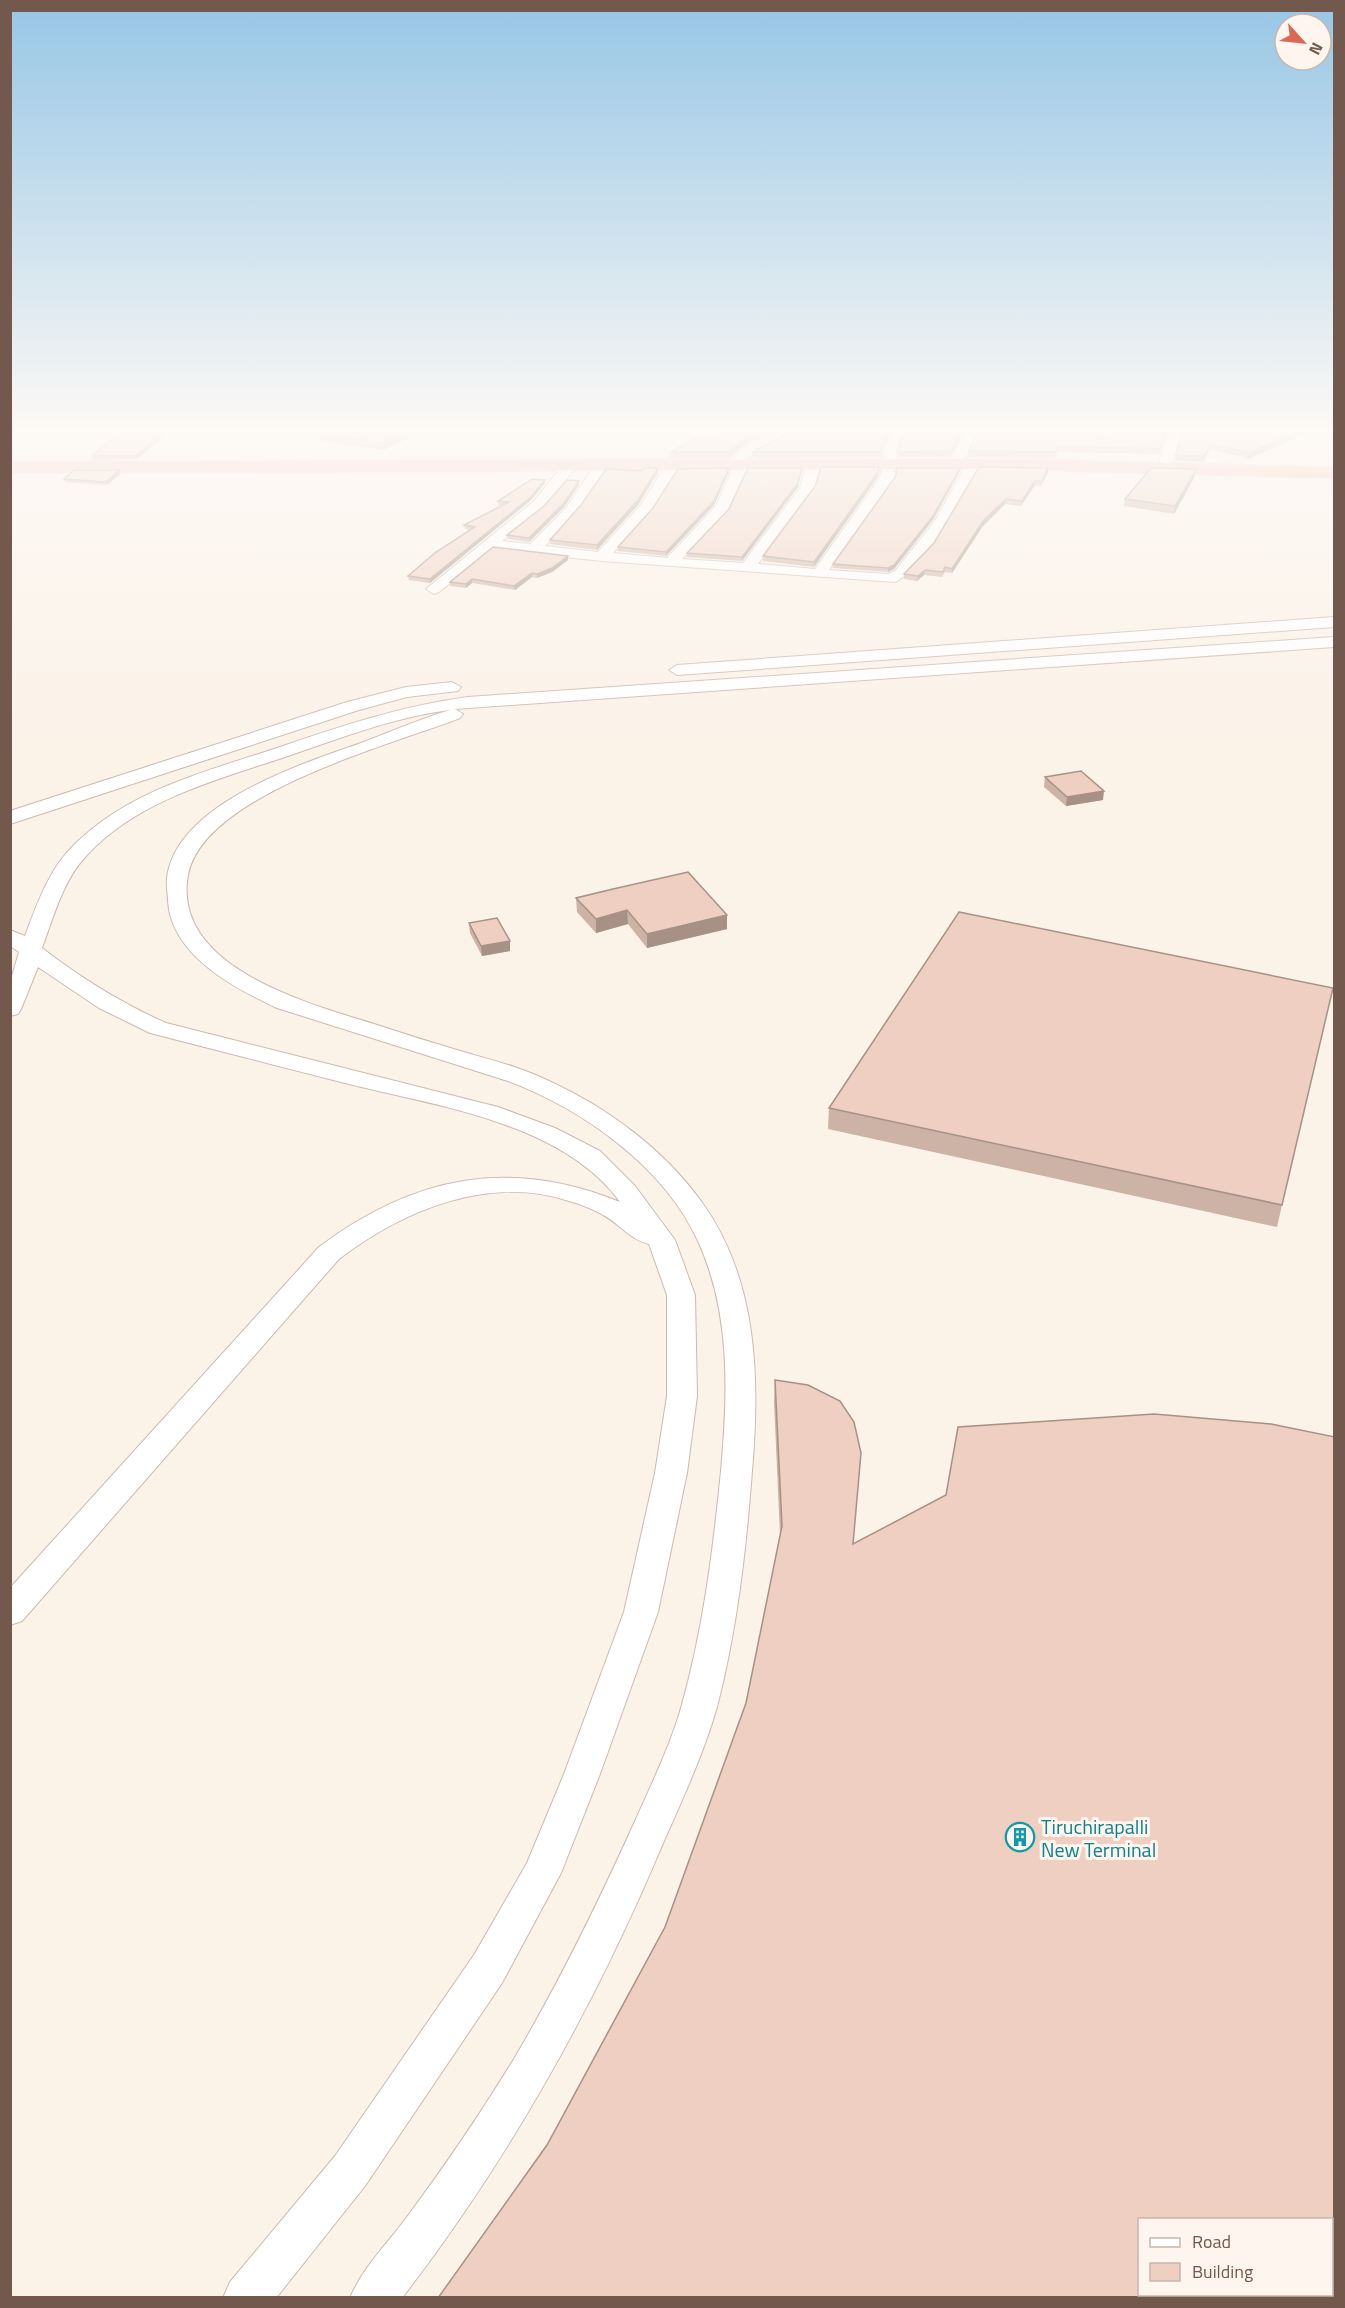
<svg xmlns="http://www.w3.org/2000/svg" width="1345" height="2308" viewBox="0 0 1345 2308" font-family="'Titillium Web',sans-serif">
	<rect width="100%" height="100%" fill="#fbf2e8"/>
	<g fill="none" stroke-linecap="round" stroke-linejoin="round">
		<g stroke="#ccb9ae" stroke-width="2">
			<g id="street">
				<polygon points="779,432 795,432 761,449 742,462 732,462 730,459 751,443"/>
				<path d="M895,432H907L897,446L894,478L829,570L888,574L895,571L935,521L968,461L973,460L980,464C962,496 928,566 895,582L602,561L493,549L439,592L434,594L426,589L533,502L565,463L570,462L577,466L543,508L502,541L530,544L566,508L596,463L601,462L608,466C591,497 570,522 545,546L598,552L640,506L667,463L672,462L679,466L651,511L613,553L667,558L716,506L734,466L741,462L748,466L727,511L682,559L743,563L800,488L806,465L813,461L820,465L814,488L758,564L815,569L880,478L885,446Z"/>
				<polygon points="965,432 977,432 964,461 954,461 952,458"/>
				<polygon points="1102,432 1114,432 1109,442 1105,443 1099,439"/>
				<polygon points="1169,432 1181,432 1173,461 1166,465 1159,461"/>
				<polygon points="1334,617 1334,627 677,675 669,670 677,665"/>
				<path d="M1334,637V647L455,709L463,714L460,718C391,745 203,794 188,875C171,968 310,1004 374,1024C405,1034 436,1044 467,1053C495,1061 523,1068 549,1081C608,1108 663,1149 701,1201C758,1279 760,1379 752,1471C746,1551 737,1630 717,1707C703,1756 681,1802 661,1848C593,2009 509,2159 402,2298H350C363,2267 388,2243 407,2217C445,2166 481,2113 514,2059C560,1981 599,1901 636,1819C652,1783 670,1746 681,1708C703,1631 713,1551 721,1471C728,1394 731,1313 698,1241C664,1166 582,1109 508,1081L277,1008C234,988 171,955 168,901C168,894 166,885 167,878C176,804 301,764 361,743C390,732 420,719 450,710C393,717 339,739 285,757C216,780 138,800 87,855C63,880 54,916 42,948C81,978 121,1003 166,1023L498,1107L555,1128L600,1151L635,1186L675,1240L695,1295L697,1396L687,1473L658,1612L600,1774L561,1873L502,1983L365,2186L276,2298H223L230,2282L335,2156L474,1955L527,1863L564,1774L624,1612L655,1473L667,1396V1295L649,1244C630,1240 619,1223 603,1215C593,1209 580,1204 569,1201C488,1174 402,1211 339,1259L22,1621L10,1625V1588L319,1247C414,1176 509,1157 620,1202C563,1123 437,1106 349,1084C283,1067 216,1050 150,1033L99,1008L38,967L21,1009L18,1014L10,1016V983L19,952L10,946V930L25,936C37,904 49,869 74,845C128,791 204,772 274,749C338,727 401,706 468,697Z"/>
				<polygon points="452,682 461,687 458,691 407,697 359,710 10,824 10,811 347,702 406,687"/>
			</g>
		</g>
		<g stroke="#d8d0cd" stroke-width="3">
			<polygon id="highway" points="1012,459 1334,468 1334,478 1012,469 10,472 10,462"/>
		</g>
		<use href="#street" fill="#fff" fill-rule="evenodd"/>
		<use href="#highway" fill="#f0b1a3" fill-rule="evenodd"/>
	</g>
	<g fill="#cdb2a6">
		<polygon points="169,432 137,459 92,460 92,456"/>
		<polygon points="326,432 421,432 383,450 321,441 320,434"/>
		<polygon points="789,432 894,432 883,445 881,457 753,458 753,452"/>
		<polygon points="964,432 950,457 898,457 900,441"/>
		<polygon points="977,432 1101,432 1099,435 1105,439 1110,439 1113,432 1167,432 1159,454 1058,452 1055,458 968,457 969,451"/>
		<polygon points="1182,432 1308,432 1248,459 1210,449 1203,462 1175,461"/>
		<polygon points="712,437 750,441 728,458 671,458 671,452"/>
		<polygon points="879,467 878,477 814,567 763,561 763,556"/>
		<polygon points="658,468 658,472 638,505 597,550 550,544 550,540"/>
		<polygon points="802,468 798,487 742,561 687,557 687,553"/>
		<polygon points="960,468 960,471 933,520 894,569 888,572 833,568 833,564 896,476"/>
		<polygon points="119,470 120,474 107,485 65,482 64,479"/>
		<polygon points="729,472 714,505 666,556 618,551 618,547"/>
		<polygon points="1048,472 1041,486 1035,485 1021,506 1005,504 983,526 952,573 945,572 942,577 924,575 917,581 904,579 904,574 934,543"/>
		<polygon points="1195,476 1174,514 1124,506 1125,499"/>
		<polygon points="545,480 545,483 531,500 430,583 409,580 408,576 471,530 465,529 464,525 503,505 498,505 498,501"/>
		<polygon points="579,485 564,507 529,542 508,539 507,535"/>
		<polygon points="568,560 552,572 537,578 532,577 515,590 472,583 466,588 450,586 450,582"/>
		<polygon points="1045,777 1103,800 1066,806 1044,787"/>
		<polygon points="576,898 727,929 647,948 628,924 596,933 577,912"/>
		<polygon points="469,923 510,951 482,956 470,933"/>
		<polygon points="829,1108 1282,1205 1277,1227 828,1129"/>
		<polygon points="775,1380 853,1544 1335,1437 547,2145 665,1927 746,1703 780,1535 774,1402"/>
	</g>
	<g fill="#a79187">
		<polygon points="164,432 169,432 137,459 136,456"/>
		<polygon points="407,432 421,432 383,450 382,443"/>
		<polygon points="760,432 774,432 750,441 728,458 729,452 750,435"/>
		<polygon points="890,432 894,432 883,445 881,457 884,439"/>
		<polygon points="961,432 964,432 950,457 951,451"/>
		<polygon points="1166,432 1167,432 1159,454 1160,449"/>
		<polygon points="1297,432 1308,432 1248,459 1249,453"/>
		<polygon points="1211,444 1210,449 1203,462 1204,456"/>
		<polygon points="658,468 658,472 638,505 597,550 597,545"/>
		<polygon points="729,468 729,472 714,505 666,556 666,552"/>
		<polygon points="802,468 798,487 742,561 742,557"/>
		<polygon points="960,468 960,471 933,520 894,569 888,572 888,568"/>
		<polygon points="1048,468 1048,472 1041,486 1042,481"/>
		<polygon points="1196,469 1195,476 1174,514 1175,506"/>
		<polygon points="119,470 120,474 107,485 106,482"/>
		<polygon points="878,472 878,477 814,567 814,562"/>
		<polygon points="545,480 545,483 531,500 430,583 430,579"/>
		<polygon points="579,481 579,485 564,507 529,542 529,538"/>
		<polygon points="1035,481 1035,485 1021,506 1022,501"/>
		<polygon points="1006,499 1005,504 983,526 952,573 952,569 983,521"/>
		<polygon points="568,556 568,560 552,572 537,578 537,574"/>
		<polygon points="925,570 924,575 917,581 918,576"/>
		<polygon points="532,573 532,577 515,590 514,586"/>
		<polygon points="472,579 472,583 466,588 466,584"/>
		<polygon points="1104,791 1103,800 1066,806 1067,797"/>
		<polygon points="627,910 628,924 596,933 596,919"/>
		<polygon points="727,915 727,929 647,948 647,934"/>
		<polygon points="510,941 510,951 482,956 481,946"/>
	</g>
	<g fill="#eecfc1" stroke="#a79187" stroke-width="1.5" fill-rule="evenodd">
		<polygon points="120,432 164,432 136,456 92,456"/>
		<polygon points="326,432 407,432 382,443 320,434"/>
		<polygon points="723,432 760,432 750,435 729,452 671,452 701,435 712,437"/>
		<polygon points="789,432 890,432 884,439 881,452 753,452"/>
		<polygon points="906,432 961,432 951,451 899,452 900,441"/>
		<polygon points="977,432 1099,432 1098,434 1105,439 1110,439 1113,432 1166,432 1160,449 1059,446 1056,452 969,451"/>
		<polygon points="1183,432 1297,432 1249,453 1211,444 1204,456 1176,456"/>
		<polygon points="821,467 879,467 878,472 814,562 763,556 816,485"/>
		<polygon points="979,467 1048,468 1042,481 1035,481 1022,501 1006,499 983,521 952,569 945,567 943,572 925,570 918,576 904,574 934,543"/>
		<polygon points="646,468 658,468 638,500 597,545 550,540 581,505 606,469 640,471"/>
		<polygon points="729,468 714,501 666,552 618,547 653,508 678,469"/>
		<polygon points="748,468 802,468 798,483 742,557 687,553 729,509"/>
		<polygon points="897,468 960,468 933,516 894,565 888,568 833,564 896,476"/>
		<polygon points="1151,468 1196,469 1175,506 1125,499"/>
		<polygon points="74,470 119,470 106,482 64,479"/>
		<polygon points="532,479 545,480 531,497 430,579 408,576 436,552 475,527 464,525 509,502 498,501"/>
		<polygon points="567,480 579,481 564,503 529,538 507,535 544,506"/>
		<polygon points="493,547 568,556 552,568 537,574 532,573 514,586 472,579 466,584 450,582"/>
		<polygon points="1081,771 1104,791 1067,797 1045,777"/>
		<polygon points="688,872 727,915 647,934 627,910 596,919 576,898 613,889"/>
		<polygon points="959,912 1333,988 1282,1205 829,1108"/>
		<polygon points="497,918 510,941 481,946 469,923"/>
		<path d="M775,1380L808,1385L840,1401L854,1422L861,1453L853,1544L946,1495L958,1427L1154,1414L1271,1424L1335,1437V2298H438L547,2145L665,1927L746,1703L782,1526ZM1140,2220H1332V2295H1140Z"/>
	</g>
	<linearGradient id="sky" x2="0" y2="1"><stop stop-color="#97c6e6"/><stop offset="0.57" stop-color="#fdf9f5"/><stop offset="1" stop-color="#fdf9f5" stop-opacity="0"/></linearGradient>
	<rect width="1345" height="755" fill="url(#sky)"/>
	<defs>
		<g id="building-ring" transform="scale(1.5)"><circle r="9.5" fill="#fef6ee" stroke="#0f9aa8" stroke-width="1.5"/><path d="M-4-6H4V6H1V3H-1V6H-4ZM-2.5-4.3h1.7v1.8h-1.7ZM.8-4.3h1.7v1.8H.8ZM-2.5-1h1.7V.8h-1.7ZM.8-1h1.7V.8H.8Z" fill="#0f9aa8"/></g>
	</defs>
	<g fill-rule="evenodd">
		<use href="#building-ring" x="1020" y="1837"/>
	</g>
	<g text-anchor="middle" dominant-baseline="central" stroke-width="6" stroke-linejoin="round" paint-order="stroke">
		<g font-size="20" fill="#0d838f" stroke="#fef6ee" text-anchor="start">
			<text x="1041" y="1826">Tiruchirapalli<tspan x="1041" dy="23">New Terminal</tspan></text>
		</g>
	</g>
	<rect width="1345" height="2308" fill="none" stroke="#73584e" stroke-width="24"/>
	<rect x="1138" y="2218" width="195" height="78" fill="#fef6ee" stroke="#c6b7ae" stroke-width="1.5"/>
	<rect x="1150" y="2238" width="30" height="9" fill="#ffffff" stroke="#c6b7ae" stroke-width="1.5"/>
	<text x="1192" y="2248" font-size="18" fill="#73584e">Road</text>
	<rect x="1150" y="2263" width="30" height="18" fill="#eecfc1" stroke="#c6b7ae" stroke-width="1.5"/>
	<text x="1192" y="2278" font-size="18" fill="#73584e">Building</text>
	<g transform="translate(1303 42) rotate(117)"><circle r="28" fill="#fef6ee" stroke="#c6b7ae" stroke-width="1.5"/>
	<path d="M0-4.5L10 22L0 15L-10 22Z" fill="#db6856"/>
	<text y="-9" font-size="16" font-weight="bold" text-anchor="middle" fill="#73584e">N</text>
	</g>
</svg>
